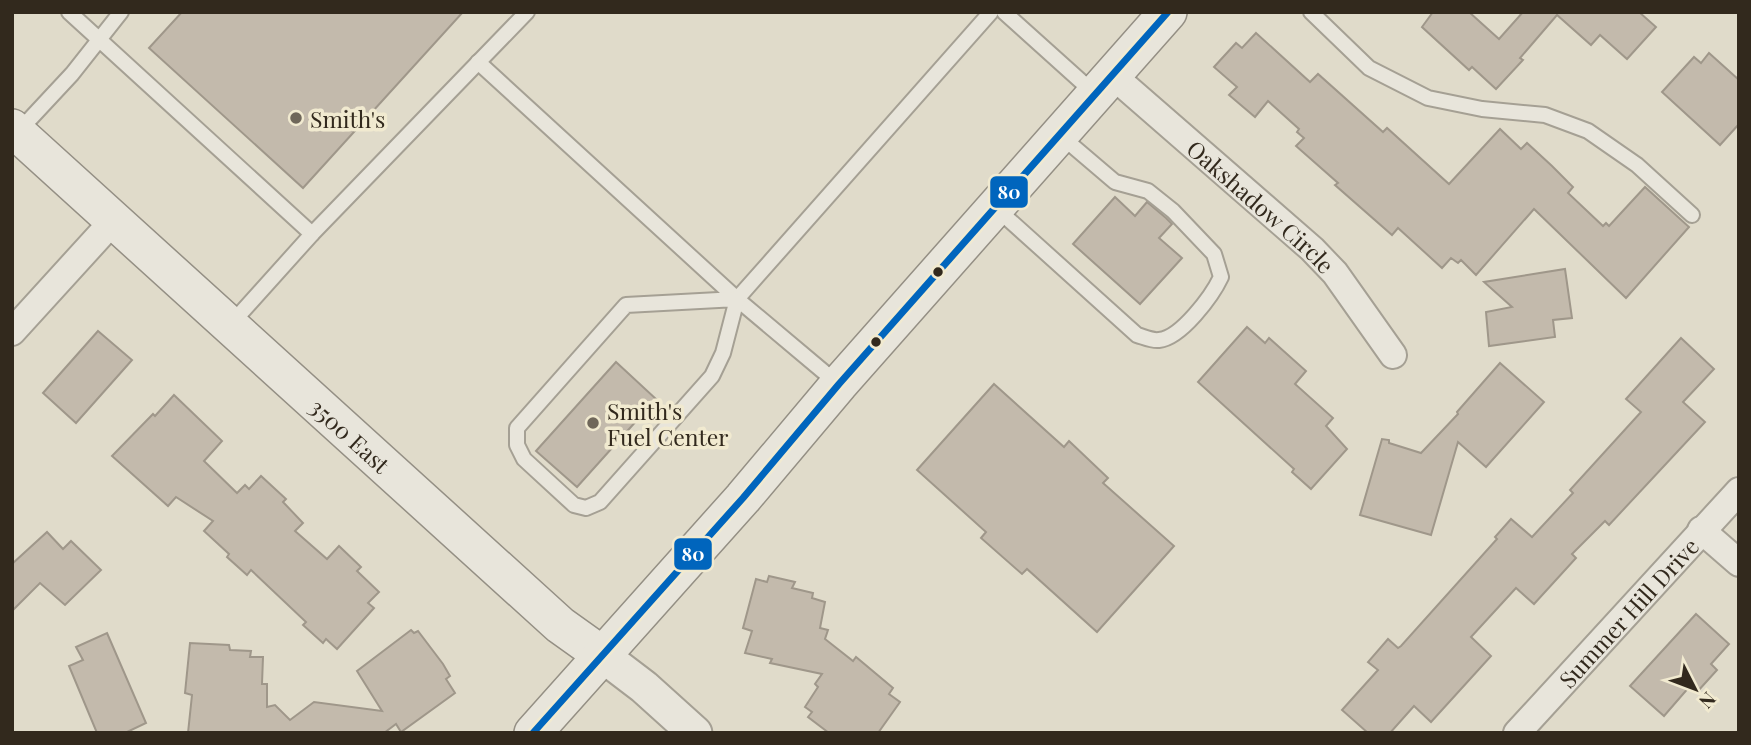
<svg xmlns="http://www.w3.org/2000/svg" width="1751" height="745" viewBox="0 0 1751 745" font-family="'Playfair Display',serif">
	<rect width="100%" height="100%" fill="#e0dbca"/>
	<g fill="#c3baac" stroke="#9f978a" stroke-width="2">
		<polygon points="182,12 463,12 303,188 149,48"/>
		<polygon points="1433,12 1469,12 1499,39 1523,12 1639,12 1656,27 1627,59 1600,35 1591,45 1557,15 1520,58 1523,60 1496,89 1472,67 1469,70 1422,27"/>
		<polygon points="1256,33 1310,82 1318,74 1383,132 1387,128 1449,184 1500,129 1521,149 1527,143 1552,166 1573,187 1568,193 1603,226 1606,223 1609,226 1645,187 1689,227 1626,298 1534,209 1476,275 1461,260 1458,263 1451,258 1442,268 1398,228 1392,235 1335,185 1338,183 1296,146 1304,138 1297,132 1299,129 1268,101 1255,117 1229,95 1237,87 1214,67 1236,43 1242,48"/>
		<polygon points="1709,53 1739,80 1739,124 1720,145 1662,92 1694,57 1701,63"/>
		<polygon points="1115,197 1135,216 1147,202 1166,218 1172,224 1159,238 1182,258 1140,304 1073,244"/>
		<polygon points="1565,269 1572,318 1553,320 1555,337 1489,346 1486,312 1512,307 1484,282"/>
		<polygon points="1247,327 1265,343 1269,338 1306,371 1295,384 1333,418 1326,426 1347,449 1311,489 1292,472 1294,469 1198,382"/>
		<polygon points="98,331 132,360 76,423 43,393"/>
		<polygon points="1681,338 1714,369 1683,402 1705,422 1609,525 1605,521 1572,554 1576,558 1534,604 1516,588 1471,637 1491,656 1431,722 1414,706 1390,733 1368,733 1342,710 1378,670 1368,662 1388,639 1398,648 1401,646 1497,539 1495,537 1511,519 1532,537 1573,493 1570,490 1641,412 1626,399"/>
		<polygon points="616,362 656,399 577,487 536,451"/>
		<polygon points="1500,363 1544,402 1486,467 1458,442 1431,535 1360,515 1382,439 1389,440 1389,443 1421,453 1458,414 1457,412"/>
		<polygon points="994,384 1064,447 1069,441 1108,478 1103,483 1174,546 1097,632 1027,569 1022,574 981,538 986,532 917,470"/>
		<polygon points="174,395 222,441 204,461 237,493 245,485 249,489 261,476 286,499 283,502 303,523 295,531 327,559 339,546 361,567 357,571 379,592 368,603 374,608 337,649 326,639 323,643 303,625 306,622 251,570 247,575 227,557 229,554 204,531 213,521 176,497 168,506 112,456 153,414 155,416"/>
		<polygon points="47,532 63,549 71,541 101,570 65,605 40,583 12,611 12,564"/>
		<polygon points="769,576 795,582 792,588 813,593 812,598 825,602 820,628 828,630 825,639 853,661 856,657 893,688 889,694 900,702 878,733 829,733 808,717 812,712 805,707 818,687 815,684 822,674 770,663 772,659 745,653 752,631 743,628 756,579 767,582"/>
		<polygon points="1696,614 1729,644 1711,664 1717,670 1697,692 1690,686 1664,716 1630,686"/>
		<polygon points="411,630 414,633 418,631 443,664 450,676 446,679 455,693 401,732 396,724 384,733 188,733 192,695 185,693 190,643 229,645 230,650 251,651 250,657 263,657 262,684 267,684 267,707 275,705 290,720 314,702 382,711 357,671"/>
		<polygon points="107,633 146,723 125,733 97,733 69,666 83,660 76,647"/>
	</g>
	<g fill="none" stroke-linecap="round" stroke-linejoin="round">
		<g stroke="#a5a094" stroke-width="18">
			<g id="service">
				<polyline points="69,12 312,234 231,324"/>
				<polyline points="1004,12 1094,93"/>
				<polyline points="1311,12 1369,68 1428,98 1482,109 1545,115 1588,131 1637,165 1692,215"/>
				<polyline points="478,62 737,299 837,383"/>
				<polyline points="17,133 72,74 121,12"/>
				<path d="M996,208L1137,335C1144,337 1152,341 1159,340C1181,338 1212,296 1221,277L1214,254L1173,211L1148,191L1115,182L1061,136"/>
				<polyline points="312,234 527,12"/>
				<polyline points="737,299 723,353 712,376 600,502 586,508 574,505 524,459 517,445 517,428 626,305 737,299 991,12"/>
			</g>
		</g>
		<g stroke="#a5a094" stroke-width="30">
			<g id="minor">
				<path id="s1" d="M1111,74L1312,249L1335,273L1393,355"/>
				<polyline points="12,332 114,220"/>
				<polyline points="1701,530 1739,563"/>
				<path id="s2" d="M1517,733L1739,491"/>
			</g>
		</g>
		<g stroke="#a5a094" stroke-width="37">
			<polyline id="tertiary" points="602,655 644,687 695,733"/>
		</g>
		<g stroke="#948f84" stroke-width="40">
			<g id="secondary">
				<path id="s3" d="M12,128L560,625L602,655"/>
				<polyline points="533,733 743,498 839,384 1168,12"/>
			</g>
		</g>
		<use href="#service" stroke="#e8e5db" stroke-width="14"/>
		<use href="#minor" stroke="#e8e5db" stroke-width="26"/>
		<use href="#tertiary" stroke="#e8e5db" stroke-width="33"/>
		<use href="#secondary" stroke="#e8e5db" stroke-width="37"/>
		<g stroke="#f1ead0" stroke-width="12">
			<polyline id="bus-1" points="533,733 743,498 839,384 1168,12"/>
		</g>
		<use href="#bus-1" stroke="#0065bd" stroke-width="7"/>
	</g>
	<g fill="#6f675a" stroke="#f1ead0" stroke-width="2.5">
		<circle cx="296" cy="118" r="7"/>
		<circle cx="593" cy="423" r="7"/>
	</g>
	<g fill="#32291d" stroke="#f1ead0" stroke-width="2.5">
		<circle cx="938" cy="272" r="6"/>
		<circle cx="876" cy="342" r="6"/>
	</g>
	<g text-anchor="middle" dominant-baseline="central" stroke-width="7" stroke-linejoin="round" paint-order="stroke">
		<g font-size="23" fill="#32291d" stroke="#f1ead0" text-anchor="start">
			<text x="310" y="118">Smith's</text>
			<text x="607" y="410">Smith's<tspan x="607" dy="26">Fuel Center</tspan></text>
		</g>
		<g font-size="23" fill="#32291d" stroke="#f1ead0">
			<text stroke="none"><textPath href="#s1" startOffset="200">Oakshadow Circle</textPath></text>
			<text stroke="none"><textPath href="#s3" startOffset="457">3500 East</textPath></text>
			<text stroke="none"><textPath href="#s2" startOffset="164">Summer Hill Drive</textPath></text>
		</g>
	</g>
	<g stroke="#f1ead0" stroke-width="2.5">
		<rect x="989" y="175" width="40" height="34" rx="7" fill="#0065bd"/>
		<rect x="673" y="537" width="40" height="34" rx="7" fill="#0065bd"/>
	</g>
	<g font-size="19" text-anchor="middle" font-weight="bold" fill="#fff">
		<text x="1009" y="199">80</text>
		<text x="693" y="561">80</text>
	</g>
	<rect width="1751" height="745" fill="none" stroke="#32291d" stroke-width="28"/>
	<g transform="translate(1695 689) rotate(132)" stroke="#f1ead0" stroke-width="5" paint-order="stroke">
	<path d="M0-5L12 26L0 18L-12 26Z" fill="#32291d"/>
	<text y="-10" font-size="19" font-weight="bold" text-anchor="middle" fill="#32291d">N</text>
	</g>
</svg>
